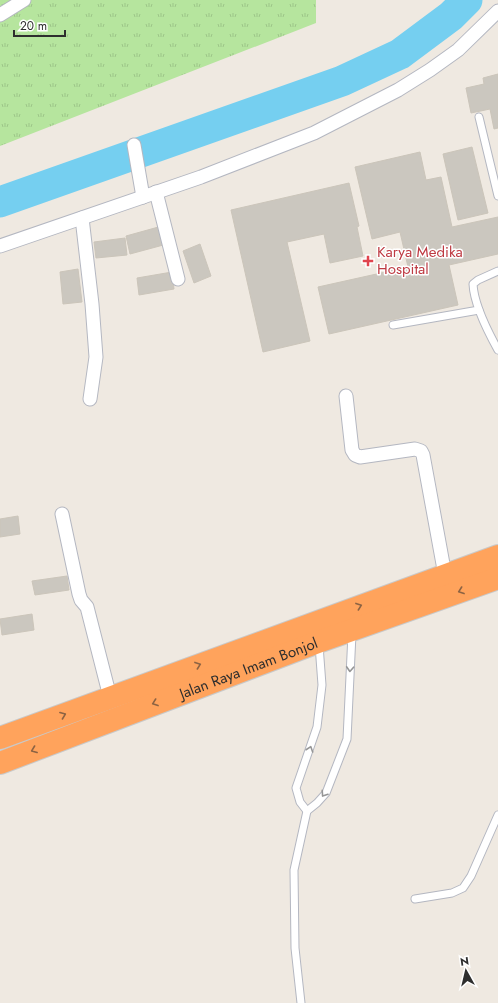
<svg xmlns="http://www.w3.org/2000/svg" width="498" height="1003" viewBox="0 0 498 1003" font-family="Jost,sans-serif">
	<defs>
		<pattern id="grass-tufts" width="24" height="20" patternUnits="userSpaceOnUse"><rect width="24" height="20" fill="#b6e59e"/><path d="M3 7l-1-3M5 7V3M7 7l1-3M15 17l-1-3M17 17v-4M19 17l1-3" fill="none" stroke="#9dc588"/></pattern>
	</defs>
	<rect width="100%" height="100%" fill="#efe9e1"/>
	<polygon fill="url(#grass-tufts)" points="0,0 316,0 316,23 0,146"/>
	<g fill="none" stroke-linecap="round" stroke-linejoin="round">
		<polyline stroke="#75cff0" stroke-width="31" points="0,202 342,81 400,54 451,16 467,0"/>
	</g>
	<g fill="#cbc7bf" stroke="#cbc5ba">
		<polygon points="498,74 498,128 494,129 490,109 471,113 466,88 484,84 483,78"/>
		<polygon points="472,147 488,213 458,220 443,154"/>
		<polygon points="420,152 426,180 441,177 452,227 498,217 498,254 449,265 458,305 329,334 318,287 408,267 400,232 372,239 355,167"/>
		<polygon points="349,183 359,226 357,227 363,256 330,263 324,234 287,242 310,341 263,352 231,210"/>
		<polygon points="162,226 167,244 130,254 126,236"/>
		<polygon points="125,238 127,255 96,258 94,242"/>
		<polygon points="200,244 211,276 194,283 183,251"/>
		<polygon points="78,269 82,302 63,304 60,272"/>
		<polygon points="172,272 174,289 139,295 137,278"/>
		<polygon points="18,516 20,534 0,537 0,519"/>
		<polygon points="67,576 69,590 35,595 32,581"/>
		<polygon points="32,614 34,630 2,635 0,619"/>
	</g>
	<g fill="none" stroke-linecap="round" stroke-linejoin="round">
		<g stroke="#b4b7c1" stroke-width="9">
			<g id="lane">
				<polyline points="479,117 498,196"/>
				<path d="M498,271L478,280L473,284C474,305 488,332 498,350"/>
				<polyline points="393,325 479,310"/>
				<polyline points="307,811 300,802 296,788 317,727 322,685 319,645"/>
				<polyline points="415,899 452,893 463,888 471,876 498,815"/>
				<polyline points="301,1003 295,948 294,870 307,811 317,803 326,793 347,739 352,634"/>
			</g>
		</g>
		<g stroke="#b4b7c1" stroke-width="15">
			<g id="street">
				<polyline points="0,15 24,0"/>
				<polyline points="134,145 143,197"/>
				<polyline points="156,192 178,279"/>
				<polyline points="82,218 92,304 96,357 90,399"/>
				<polyline points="0,246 201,177 314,133 398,90 430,70 458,50 498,11"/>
				<polyline points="346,396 352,450 355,455 360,457 415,449 421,451 423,455 445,575"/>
				<polyline points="62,514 79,594 81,600 87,607 110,697"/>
			</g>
		</g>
		<g stroke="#c9c9c9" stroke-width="24">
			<g id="highway">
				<polyline points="0,738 498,556"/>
				<path id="s1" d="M0,763L318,642L498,578"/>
			</g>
		</g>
		<use href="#lane" stroke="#fff" stroke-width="7"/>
		<use href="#street" stroke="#fff" stroke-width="13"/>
		<use href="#highway" stroke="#ffa35c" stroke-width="22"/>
	</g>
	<defs><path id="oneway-chevron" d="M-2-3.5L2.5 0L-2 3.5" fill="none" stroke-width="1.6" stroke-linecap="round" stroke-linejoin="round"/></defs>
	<g stroke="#8c6343">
		<use href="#oneway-chevron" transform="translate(461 591) rotate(160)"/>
		<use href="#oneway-chevron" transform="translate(359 606) rotate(-20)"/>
		<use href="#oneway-chevron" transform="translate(198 665) rotate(-20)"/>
		<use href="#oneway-chevron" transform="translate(155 703) rotate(160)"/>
		<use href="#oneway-chevron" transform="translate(63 715) rotate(-21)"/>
		<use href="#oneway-chevron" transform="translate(34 750) rotate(159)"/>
	</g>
	<g stroke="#969696">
		<use href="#oneway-chevron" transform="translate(350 669) rotate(93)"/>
		<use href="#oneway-chevron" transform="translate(310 749) rotate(-71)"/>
		<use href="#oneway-chevron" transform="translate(324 794) rotate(124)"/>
	</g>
	<path fill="#e0444e" stroke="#fff" stroke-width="1.5" d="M366 255h4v4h4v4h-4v4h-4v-4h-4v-4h4z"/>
	<g text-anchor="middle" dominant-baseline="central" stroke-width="3" stroke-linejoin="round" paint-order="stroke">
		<g font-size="15" fill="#be3a42" stroke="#fff" text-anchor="start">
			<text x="377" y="252">Karya Medika<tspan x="377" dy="17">Hospital</tspan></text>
		</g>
		<g font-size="15" fill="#2e2e2e" stroke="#fff">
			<text stroke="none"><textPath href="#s1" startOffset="266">Jalan Raya Imam Bonjol</textPath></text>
		</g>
	</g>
	<g transform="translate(466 971) rotate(352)" stroke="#ffffff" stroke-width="3" paint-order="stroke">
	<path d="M0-3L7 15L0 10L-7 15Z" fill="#2e2e2e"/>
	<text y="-6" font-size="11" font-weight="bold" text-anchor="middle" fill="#2e2e2e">N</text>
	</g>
	<path d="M14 30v6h51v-6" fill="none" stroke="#2e2e2e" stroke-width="2"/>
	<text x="20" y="30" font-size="12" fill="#2e2e2e" stroke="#ffffff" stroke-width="3" paint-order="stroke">20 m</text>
</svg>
